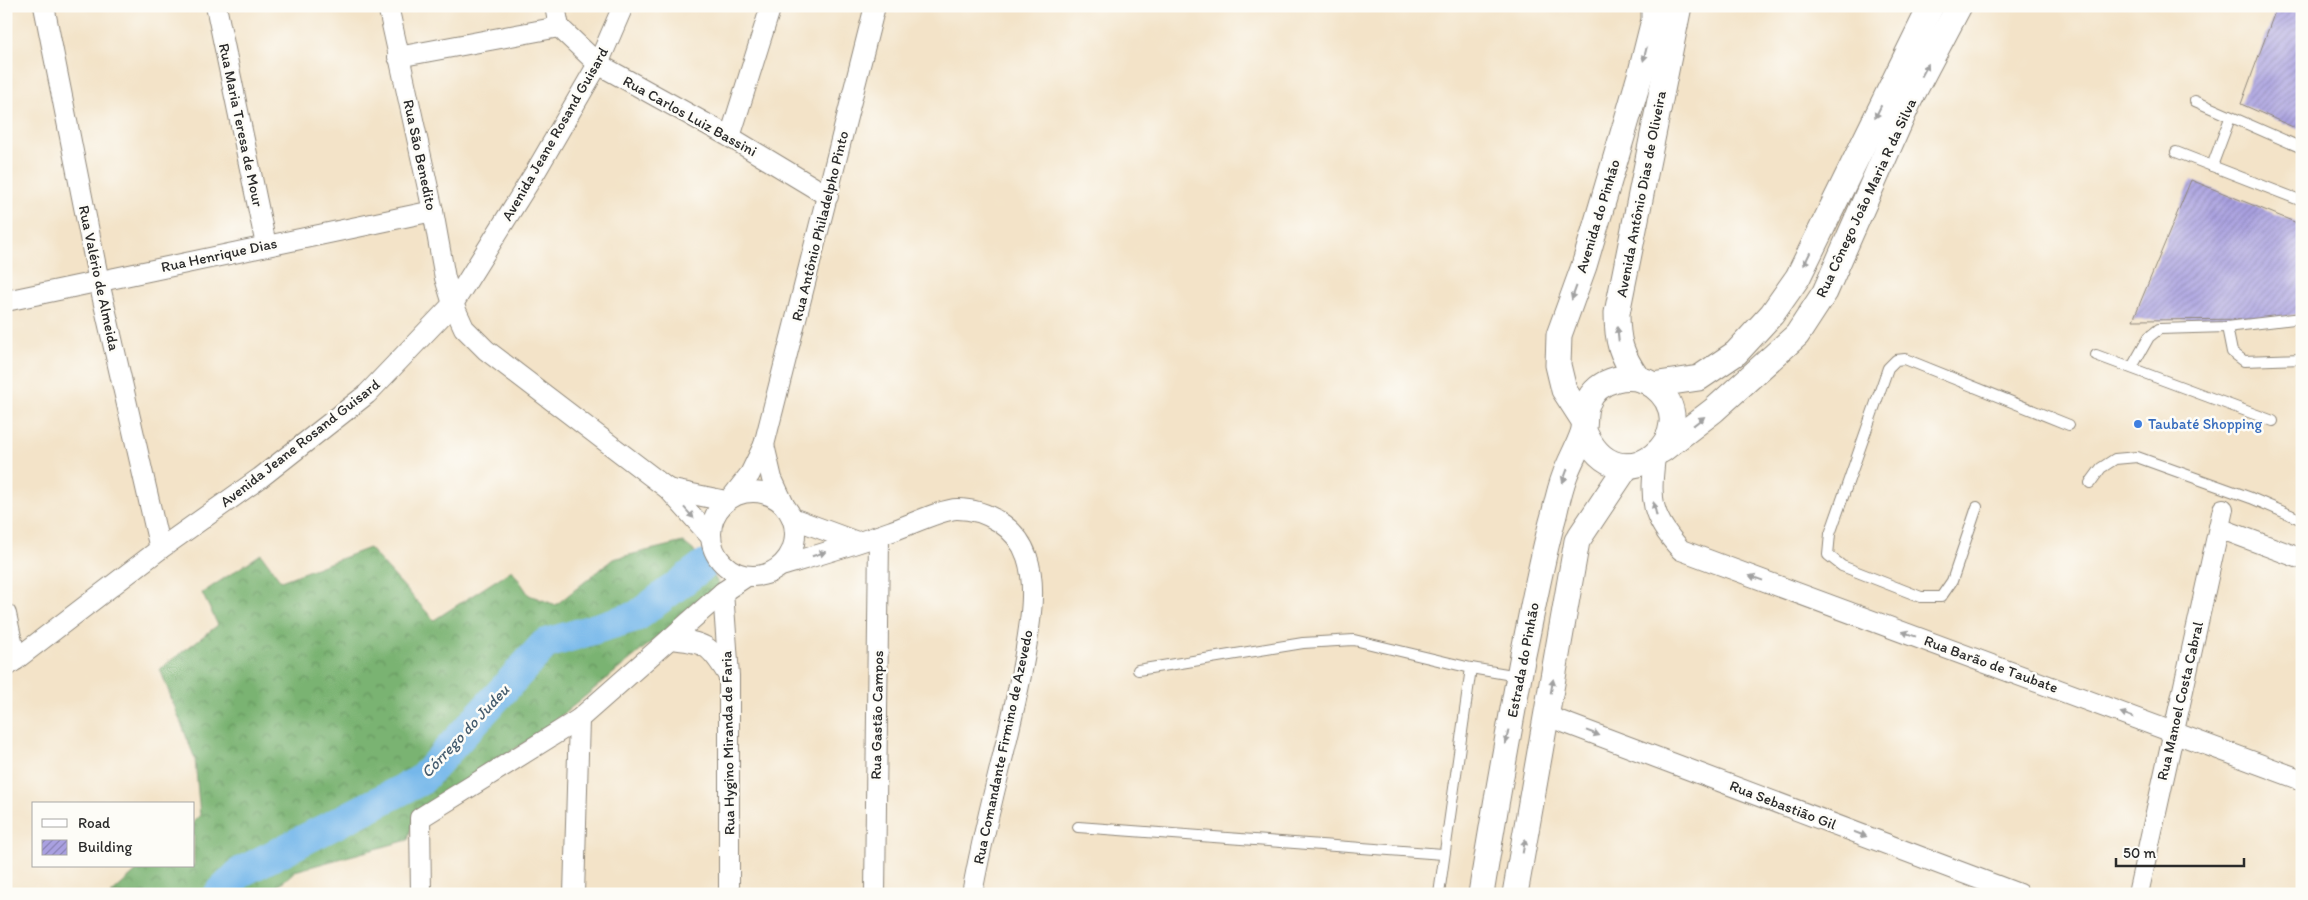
<svg xmlns="http://www.w3.org/2000/svg" width="2308" height="900" viewBox="0 0 2308 900" font-family="Itim,sans-serif">
	<defs>
		<pattern id="forest-crowns" width="20" height="18" patternUnits="userSpaceOnUse" patternTransform="scale(1.25)"><rect width="20" height="18" fill="#7ab372"/><path d="M2 6a3 3 0 1 1 6 0M12 15a3 3 0 1 1 6 0" fill="none" stroke="#64925e"/></pattern>
		<pattern id="building-hatch" width="6" height="6" patternUnits="userSpaceOnUse" patternTransform="scale(1.25)"><rect width="6" height="6" fill="#a9a0e0"/><path d="M-1 1l2-2M0 6l6-6M5 7l2-2" fill="none" stroke="#8a83b6"/></pattern>
	</defs>
	<rect width="100%" height="100%" fill="#fdfcf7"/>
	<filter id="ink" filterUnits="userSpaceOnUse"><feTurbulence type="fractalNoise" baseFrequency=".02" numOctaves="2"/><feDisplacementMap in="SourceGraphic" scale="10" xChannelSelector="R" yChannelSelector="G"/><feConvolveMatrix kernelMatrix="1 2 1 2 8 2 1 2 1" color-interpolation-filters="sRGB"/></filter>
	<filter id="wash" filterUnits="userSpaceOnUse"><feTurbulence type="fractalNoise" baseFrequency=".0096" numOctaves="4" result="noise"/><feDisplacementMap in="SourceGraphic" scale="20" xChannelSelector="R" yChannelSelector="G"/><feGaussianBlur stdDeviation="1.12" result="paint"/><feColorMatrix in="noise" values="0 0 0 0 0 0 0 0 0 0 0 0 0 0 0 0 0 1.4 0 .05"/><feComposite in="paint" operator="in"/></filter>
	<g filter="url(#wash)">
		<rect width="100%" height="100%" fill="#f3e3c8"/>
		<polygon fill="url(#forest-crowns)" stroke="#526f4e" points="683,542 705,560 720,586 545,729 414,816 408,840 295,871 269,894 111,894 142,866 194,866 194,821 200,815 195,759 160,669 218,625 202,593 261,554 281,581 369,548 434,620 512,570 529,595 556,605 613,559"/>
		<g fill="none" stroke-linecap="round" stroke-linejoin="round">
			<polyline stroke="#74b7ea" stroke-width="31" points="219,894 241,872 421,780 545,644 637,616 704,565"/>
		</g>
		<g id="blocks">
			<g fill="url(#building-hatch)">
				<polygon points="2277,6 2302,6 2302,131 2241,104"/>
				<polygon points="2191,180 2302,225 2302,313 2275,319 2133,320"/>
			</g>
		</g>
	</g>
	<g filter="url(#ink)">
		<use href="#blocks" fill-opacity="0" stroke="#8f877a" stroke-width="1"/>
		<g fill="none" stroke-linecap="round" stroke-linejoin="round">
			<g stroke="#8f877a" stroke-width="12">
				<g id="service">
					<polyline points="2195,101 2302,148"/>
					<polyline points="2176,152 2302,201"/>
					<polyline points="2212,166 2230,118"/>
					<polyline points="2227,327 2232,352 2244,361 2302,359"/>
					<polyline points="2096,355 2273,421"/>
					<polyline points="2132,367 2149,337 2159,329 2227,327 2302,318"/>
					<polyline points="2090,483 2101,468 2115,459 2137,457 2251,498 2302,520"/>
					<polyline points="1977,507 1952,581 1941,597 1921,597 1842,566 1828,555 1830,534 1888,368 1896,360 1905,359 2069,425"/>
					<polyline points="1138,670 1303,643 1354,640 1471,668 1518,676"/>
					<polyline points="1078,827 1443,854"/>
					<polyline points="1439,894 1471,668"/>
				</g>
			</g>
			<g stroke="#8f877a" stroke-width="22">
				<g id="minor">
					<polyline points="44,6 99,282 160,549"/>
					<polyline points="216,6 266,245"/>
					<polyline points="388,6 433,211 445,278 453,304 464,328 486,350 668,489 711,537"/>
					<polyline points="555,6 559,27"/>
					<polyline points="559,27 598,64 730,137 828,196"/>
					<polyline points="398,57 559,27"/>
					<polyline points="730,137 771,6"/>
					<polyline points="6,301 433,211"/>
					<polyline points="764,445 772,479 785,507"/>
					<path d="M1655,457C1650,500 1650,516 1681,550L2302,780"/>
					<polyline points="668,489 726,501"/>
					<circle cx="753" cy="534" r="42"/>
					<polyline points="732,497 750,474 764,445 875,6"/>
					<polyline points="792,518 857,542"/>
					<polyline points="2219,528 2302,559"/>
					<path d="M781,566C818,555 856,544 892,531C907,526 943,509 957,509C986,509 1017,527 1027,557C1037,587 1030,623 1025,654C1011,735 986,813 972,894"/>
					<polyline points="723,592 729,676 729,894"/>
					<polyline points="6,614 16,660"/>
					<path d="M670,639C705,642 710,645 728,675"/>
					<polyline points="6,667 160,549 260,478 367,394 453,304 536,171 598,64 623,6"/>
					<polyline points="1547,716 2019,894"/>
					<polyline points="421,894 420,818 579,719 723,592 747,576"/>
					<polyline points="574,894 579,719"/>
					<polyline points="875,894 879,536"/>
					<polyline points="2138,894 2223,509"/>
				</g>
			</g>
			<g stroke="#8f877a" stroke-width="27">
				<g id="tertiary">
					<path d="M1637,378C1621,354 1617,342 1617,313L1679,6"/>
					<polyline points="1652,385 1699,378 1736,353 1772,314 1798,277 1931,6"/>
					<polyline points="1584,421 1564,390 1558,365 1559,335 1584,266 1641,72 1654,20 1654,6"/>
					<polyline points="1662,450 1714,410 1797,335 1825,292 1910,99 1959,6"/>
					<path d="M1481,894C1494,814 1508,735 1523,655C1533,608 1541,561 1554,515C1557,502 1560,488 1565,475C1570,461 1578,448 1583,433C1586,424 1583,414 1587,404C1597,378 1632,370 1654,386C1711,430 1619,513 1584,431"/>
					<polyline points="1515,894 1577,541 1627,466"/>
				</g>
			</g>
			<use href="#service" stroke="#fff" stroke-width="10"/>
			<use href="#minor" stroke="#fff" stroke-width="20"/>
			<use href="#tertiary" stroke="#fff" stroke-width="25"/>
		</g>
		<defs><path id="oneway-solid" d="M-6-.8H1V-3.2L6.5 0L1 3.2V.8H-6Z" transform="scale(1.25)"/></defs>
		<g fill="#a0a0a0">
			<use href="#oneway-solid" transform="translate(1645 54) rotate(104)"/>
			<use href="#oneway-solid" transform="translate(1925 70) rotate(-62)"/>
			<use href="#oneway-solid" transform="translate(1878 112) rotate(116)"/>
			<use href="#oneway-solid" transform="translate(1807 259) rotate(116)"/>
			<use href="#oneway-solid" transform="translate(1574 293) rotate(110)"/>
			<use href="#oneway-solid" transform="translate(1618 334) rotate(-96)"/>
			<use href="#oneway-solid" transform="translate(1699 421) rotate(-38)"/>
			<use href="#oneway-solid" transform="translate(1565 476) rotate(110)"/>
			<use href="#oneway-solid" transform="translate(1655 509) rotate(-103)"/>
			<use href="#oneway-solid" transform="translate(689 513) rotate(48)"/>
			<use href="#oneway-solid" transform="translate(819 554) rotate(-18)"/>
			<use href="#oneway-solid" transform="translate(1756 578) rotate(-160)"/>
			<use href="#oneway-solid" transform="translate(1909 634) rotate(-160)"/>
			<use href="#oneway-solid" transform="translate(1552 686) rotate(-80)"/>
			<use href="#oneway-solid" transform="translate(2127 715) rotate(-160)"/>
			<use href="#oneway-solid" transform="translate(1593 733) rotate(21)"/>
			<use href="#oneway-solid" transform="translate(1507 737) rotate(101)"/>
			<use href="#oneway-solid" transform="translate(1860 834) rotate(21)"/>
			<use href="#oneway-solid" transform="translate(1524 846) rotate(-80)"/>
		</g>
	</g>
	<circle fill="#3f7fe0" stroke="#fdfcf7" stroke-width="2" cx="2138" cy="424" r="5"/>
	<g text-anchor="middle" dominant-baseline="central" stroke-width="5" stroke-linejoin="round" paint-order="stroke">
		<g font-size="15" fill="#2b2b2b" stroke="#fdfcf7">
			<text transform="translate(690 116) rotate(29)">Rua Carlos Luiz Bassini</text>
			<text transform="translate(241 125) rotate(78)">Rua Maria Teresa de Mour</text>
			<text transform="translate(555 134) rotate(-60)">Avenida Jeane Rosand Guisard</text>
			<text transform="translate(420 155) rotate(78)">Rua São Benedito</text>
			<text transform="translate(1641 194) rotate(-79)">Avenida Antônio Dias de Oliveira</text>
			<text transform="translate(1866 198) rotate(-65)">Rua Cônego João Maria R da Silva</text>
			<text transform="translate(1598 216) rotate(-73)">Avenida do Pinhão</text>
			<text transform="translate(820 226) rotate(-76)">Rua Antônio Philadelpho Pinto</text>
			<text transform="translate(219 255) rotate(-12)">Rua Henrique Dias</text>
			<text transform="translate(99 278) rotate(78)">Rua Valério de Almeida</text>
			<text transform="translate(300 443) rotate(-38)">Avenida Jeane Rosand Guisard</text>
			<text transform="translate(1523 660) rotate(-79)">Estrada do Pinhão</text>
			<text transform="translate(1991 664) rotate(20)">Rua Barão de Taubate</text>
			<text transform="translate(2180 701) rotate(-77)">Rua Manoel Costa Cabral</text>
			<text transform="translate(877 715) rotate(-89)">Rua Gastão Campos</text>
			<text transform="translate(728 743) rotate(-91)">Rua Hygino Miranda de Faria</text>
			<text transform="translate(1003 747) rotate(-78)">Rua Comandante Firmino de Azevedo</text>
			<text transform="translate(1783 805) rotate(21)">Rua Sebastião Gil</text>
		</g>
		<g font-size="15" fill="#366cbe" stroke="#fdfcf7" text-anchor="start">
			<text x="2148" y="424">Taubaté Shopping</text>
		</g>
		<g font-size="16" font-style="italic" fill="#455c6e" stroke="#fdfcf7">
			<text transform="translate(465 731) rotate(-47)">Córrego do Judeu</text>
		</g>
	</g>
	<rect width="2308" height="900" fill="none" stroke="#fdfcf7" stroke-width="25"/>
	<rect x="32" y="802" width="162" height="65" fill="#fdfcf7" stroke="#a9a8a5"/>
	<rect x="42" y="819" width="25" height="8" fill="#ffffff" stroke="#a9a8a5"/>
	<text x="78" y="828" font-size="15" fill="#2b2b2b">Road</text>
	<rect x="42" y="840" width="25" height="15" fill="url(#building-hatch)" stroke="#a9a8a5"/>
	<text x="78" y="852" font-size="15" fill="#2b2b2b">Building</text>
	<path d="M2116 858v8h128v-8" fill="none" stroke="#2b2b2b" stroke-width="2.5"/>
	<text x="2123" y="858" font-size="15" fill="#2b2b2b" stroke="#fdfcf7" stroke-width="4" paint-order="stroke">50 m</text>
</svg>
